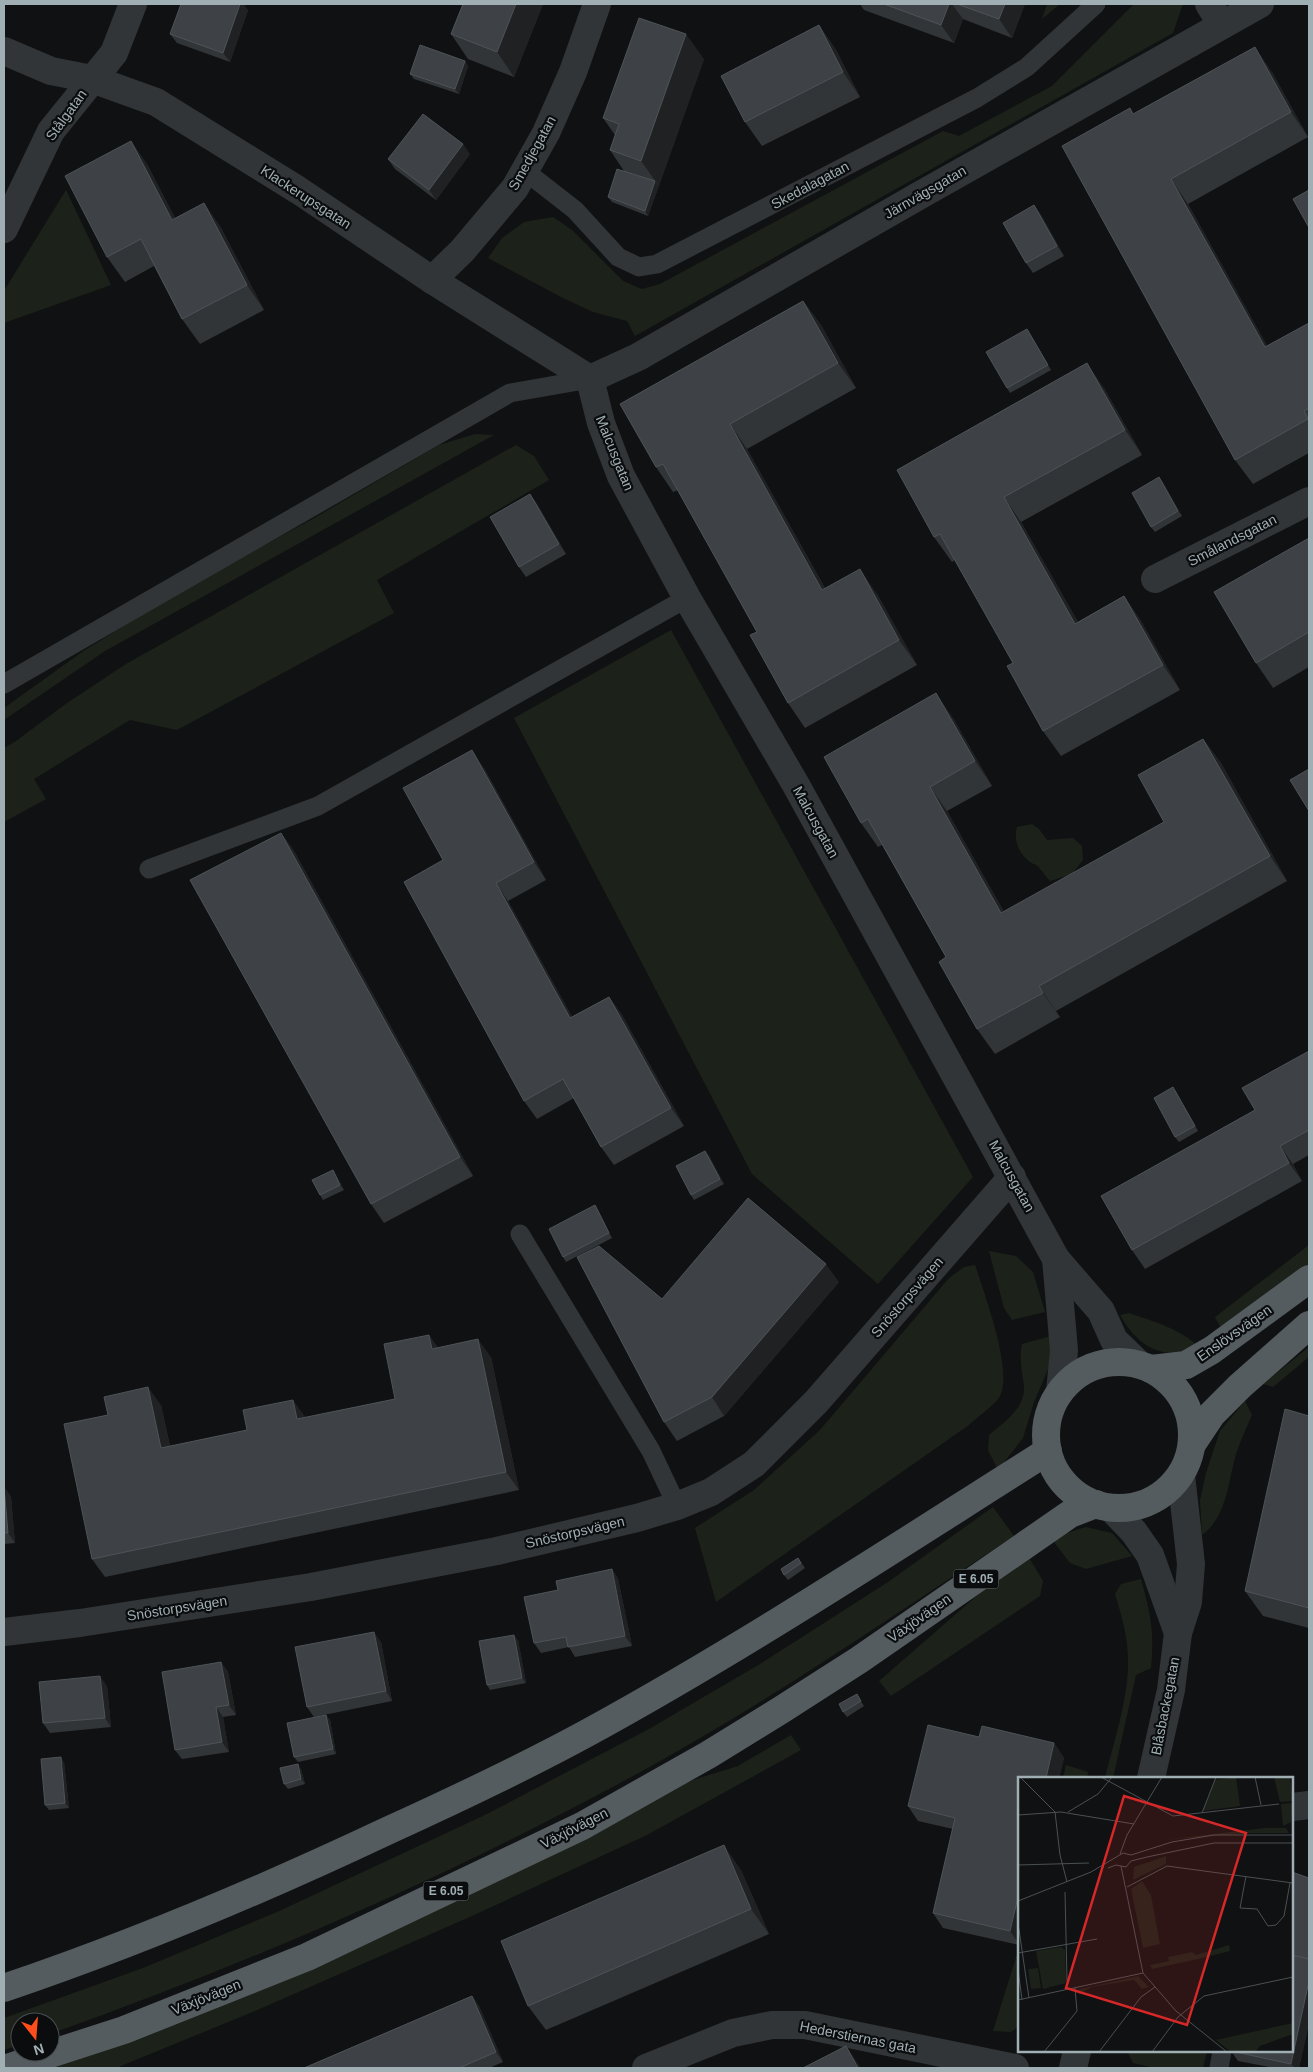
<svg xmlns="http://www.w3.org/2000/svg" width="1313" height="2072" viewBox="0 0 1313 2072" font-family="Helvetica,sans-serif">
	<rect width="100%" height="100%" fill="#101112"/>
	<g fill="#1c221a">
		<polygon points="1047,4 1060,4 1042,19"/>
		<polygon points="1134,4 1183,4 1173,33 635,336 627,321 593,312 563,298 488,258 502,238 524,222 553,217 572,230 623,281 642,289 660,284 943,131 959,136 1052,86"/>
		<polygon points="66,190 111,285 4,323 4,291"/>
		<polygon points="475,434 494,435 105,651 4,720 4,708 82,652 168,598 316,517 439,445"/>
		<polygon points="516,445 534,456 549,480 377,580 394,613 177,730 130,720 34,779 46,799 4,822 4,748 16,741 67,703 126,664"/>
		<polygon points="671,630 973,1177 878,1284 752,1174 514,718"/>
		<path d="M1032,824L1039,829L1047,840L1073,838L1082,846L1083,860L1072,874L1050,881C1046,877 1044,873 1040,869C1038,865 1033,864 1030,862C1019,854 1013,840 1017,827Z"/>
		<polygon points="1309,1245 1309,1267 1224,1334 1215,1317"/>
		<polygon points="989,1251 1016,1256 1033,1272 1045,1312 1012,1320 1004,1308"/>
		<path d="M975,1265C984,1293 1013,1370 1000,1396C995,1405 976,1418 969,1425L716,1602L695,1528L754,1490L820,1430L949,1278L964,1267Z"/>
		<path d="M1129,1313C1155,1322 1181,1329 1200,1348C1192,1350 1184,1353 1176,1353C1149,1354 1132,1336 1120,1315Z"/>
		<path d="M1051,1336L1049,1367L1034,1402L1023,1438L998,1470L988,1450L989,1435C1003,1423 1026,1408 1024,1386C1022,1371 1019,1359 1022,1344Z"/>
		<polygon points="1309,1347 1309,1357 1273,1387 1263,1384"/>
		<path d="M1245,1401L1252,1415C1247,1427 1241,1439 1237,1451C1228,1479 1228,1516 1202,1535L1200,1500L1206,1473L1220,1431Z"/>
		<path d="M993,1507L1014,1536C885,1621 757,1710 620,1783C438,1881 245,1965 50,2034V2022H20V2045L4,2050V2018L143,1968L277,1912L485,1815L649,1729L760,1664L888,1582Z"/>
		<polygon points="1086,1527 1112,1533 1132,1556 1086,1569 1070,1563 1051,1538"/>
		<polygon points="1030,1559 1043,1581 1040,1596 891,1696 879,1681 979,1594"/>
		<path d="M1141,1579C1150,1612 1155,1632 1151,1668L1136,1675L1113,1778H1105C1113,1745 1128,1699 1128,1665C1129,1642 1122,1616 1115,1594L1121,1584Z"/>
		<polygon points="791,1735 801,1750 647,1835 472,1916 255,2011 116,2068 26,2068 648,1794 738,1766"/>
		<polygon points="1066,1765 1088,1772 1087,1778 1063,1778"/>
		<polygon points="1018,1951 1019,2026 1011,2032 993,2031"/>
		<polygon points="1127,2051 1207,2051 1203,2068 1155,2068 1133,2063"/>
	</g>
	<g fill="none" stroke-linecap="round" stroke-linejoin="round">
		<g stroke="#313537" stroke-width="19">
			<polyline points="525,171 575,210 618,257 639,267 657,264 977,98 1027,67 1096,4"/>
			<polyline points="4,684 510,393 590,379"/>
			<polyline points="149,869 318,806 687,598"/>
			<polyline points="520,1234 651,1451 677,1506"/>
			<polyline points="1219,2068 1222,2051"/>
		</g>
		<g stroke="#313537" stroke-width="28">
			<polyline points="1209,4 1222,25"/>
			<polyline points="4,51 51,71 92,79 156,102 298,190 432,280 590,379"/>
			<polyline points="4,229 51,131 114,53 133,4"/>
			<polyline points="432,280 462,251 515,188 546,133 573,72 597,4"/>
			<polyline points="590,379 601,423 621,476 687,598 796,785 1056,1259 1101,1311 1114,1340 1139,1364"/>
			<polyline points="590,379 638,357 922,194 1260,4"/>
			<polyline points="1155,579 1309,501"/>
			<polyline points="1056,1259 1064,1350 1060,1392"/>
			<polyline points="4,1632 80,1623 311,1587 497,1551 637,1518 677,1506 711,1492 754,1464 816,1402 1012,1177"/>
			<polyline points="1292,1807 1309,1805"/>
			<polyline points="646,2068 733,2033 772,2025 805,2025 1015,2068"/>
		</g>
		<g stroke="#313537" stroke-width="28">
			<polyline points="1111,1508 1134,1532 1150,1555 1178,1633"/>
			<polyline points="1151,1778 1171,1690 1178,1633 1188,1602 1191,1564 1181,1475"/>
			<polyline points="1073,2068 1077,2051"/>
		</g>
		<g stroke="#545c60" stroke-width="28">
			<circle cx="1119" cy="1435" r="73"/>
			<polyline points="1151,1369 1186,1365 1212,1350 1309,1279"/>
			<polyline points="1192,1444 1212,1414 1240,1386 1309,1325"/>
			<path d="M4,1988C134,1944 262,1890 387,1831C455,1800 523,1768 589,1732C746,1646 896,1547 1048,1451"/>
			<polyline points="7,2068 124,2030 307,1957 582,1826 708,1755 781,1710 859,1660 1070,1514 1096,1504"/>
		</g>
	</g>
	<g fill="#323538">
		<polygon points="463,4 543,4 514,77 468,59 451,34"/>
		<polygon points="860,4 1025,4 1012,38 963,19 954,43 864,10"/>
		<polygon points="248,10 230,62 177,43 170,34"/>
		<polygon points="819,25 836,50 860,97 762,146 745,122"/>
		<polygon points="704,59 648,216 612,202 608,197 624,171 610,150 615,135 603,118"/>
		<polygon points="465,61 468,66 459,94 414,79 410,74"/>
		<polygon points="1272,72 1308,137 1188,204 1267,346 1309,323 1309,453 1253,484 1235,460 1134,114"/>
		<polygon points="131,141 148,166 175,218 204,203 221,228 264,310 200,344 182,319 154,266 125,282 107,257"/>
		<polygon points="470,154 436,200 395,169 388,159"/>
		<polygon points="1034,205 1041,215 1064,256 1033,273 1026,263"/>
		<polygon points="803,301 821,325 856,388 747,449 825,588 877,594 917,665 805,728 788,703 757,632 678,490 673,492 656,467"/>
		<polygon points="1030,334 1051,370 1010,393 1007,388"/>
		<polygon points="1104,388 1142,455 1021,522 1078,622 1124,596 1141,621 1180,690 1061,756 1043,731 1013,663 955,560 952,562 934,537"/>
		<polygon points="1159,477 1182,516 1155,532 1151,527"/>
		<polygon points="530,494 537,504 566,554 526,577 519,567"/>
		<polygon points="1309,538 1309,667 1273,688 1256,663"/>
		<polygon points="953,718 992,786 947,811 1004,912 1164,822 1203,739 1221,763 1287,881 1056,1011 1060,1017 995,1054 977,1029 946,957 882,845 878,847 861,823"/>
		<polygon points="484,768 546,880 508,901 572,1017 609,997 622,1015 684,1126 614,1165 601,1147 574,1098 537,1119 524,1101 443,860"/>
		<polygon points="281,833 294,851 473,1176 384,1223 371,1204"/>
		<polygon points="1309,1051 1309,1155 1293,1164 1302,1181 1145,1269 1132,1250 1255,1110"/>
		<polygon points="1176,1092 1198,1131 1179,1142 1175,1137"/>
		<polygon points="705,1151 709,1156 724,1184 694,1200 691,1195"/>
		<polygon points="333,1170 336,1175 344,1190 323,1200 320,1195"/>
		<polygon points="595,1205 598,1210 612,1238 566,1262 563,1257"/>
		<polygon points="839,1282 724,1416 677,1441 664,1422 662,1299"/>
		<polygon points="429,1335 438,1348 491,1357 519,1490 105,1577 92,1559 161,1405 170,1446 395,1399"/>
		<polygon points="1309,1416 1309,1628 1263,1616 1245,1591"/>
		<polygon points="4,1487 11,1497 15,1543 4,1544"/>
		<polygon points="798,1558 805,1568 788,1580 784,1575"/>
		<polygon points="612,1569 618,1579 632,1646 575,1657 569,1647 541,1653 534,1643 558,1590"/>
		<polygon points="518,1640 526,1683 490,1690 487,1685"/>
		<polygon points="381,1642 392,1701 314,1717 307,1707"/>
		<polygon points="221,1662 228,1672 236,1715 223,1717 229,1752 182,1759 175,1750"/>
		<polygon points="107,1686 111,1727 50,1733 43,1723"/>
		<polygon points="860,1700 864,1706 847,1717 843,1712"/>
		<polygon points="326,1715 330,1720 336,1754 298,1762 294,1757"/>
		<polygon points="979,1737 1054,1743 1064,1758 1059,1778 1019,1778 1019,1945 943,1928 933,1913 953,1829 918,1821 908,1806"/>
		<polygon points="64,1762 69,1808 49,1810 45,1805"/>
		<polygon points="301,1769 305,1784 288,1789 284,1784"/>
		<polygon points="741,1870 769,1934 546,2030 528,2006"/>
		<polygon points="1309,1878 1309,2023 1299,2068 1274,2068 1238,2061 1231,2051"/>
		<polygon points="472,1996 479,2006 503,2062 489,2068 304,2068"/>
	</g>
	<g fill="#202123">
		<polygon points="240,4 244,4 248,10 230,62 223,53"/>
		<polygon points="516,4 543,4 514,77 497,52"/>
		<polygon points="949,4 952,4 963,19 954,43 941,25"/>
		<polygon points="1005,4 1025,4 1012,38 999,19"/>
		<polygon points="819,25 836,50 860,97 843,72"/>
		<polygon points="686,34 704,59 659,186 641,161"/>
		<polygon points="1255,47 1272,72 1308,137 1291,112"/>
		<polygon points="465,61 468,66 459,94 455,89"/>
		<polygon points="131,141 148,166 189,245 172,220"/>
		<polygon points="463,144 470,154 436,200 429,190"/>
		<polygon points="1171,179 1188,204 1282,372 1265,347"/>
		<polygon points="655,181 659,186 648,216 645,211"/>
		<polygon points="204,203 221,228 264,310 247,285"/>
		<polygon points="1034,205 1041,215 1064,256 1057,246"/>
		<polygon points="803,301 821,325 856,388 838,363"/>
		<polygon points="1087,363 1104,388 1142,455 1125,430"/>
		<polygon points="730,424 747,449 840,615 822,590"/>
		<polygon points="1159,477 1163,482 1182,516 1178,511"/>
		<polygon points="530,494 537,504 566,554 559,544"/>
		<polygon points="1004,497 1021,522 1093,648 1075,624"/>
		<polygon points="860,569 877,594 917,665 899,640"/>
		<polygon points="1124,596 1141,621 1180,690 1163,665"/>
		<polygon points="936,693 953,718 992,786 975,761"/>
		<polygon points="1203,739 1221,763 1287,881 1270,856"/>
		<polygon points="472,750 484,768 546,880 534,862"/>
		<polygon points="930,787 947,811 1019,938 1001,913"/>
		<polygon points="281,833 294,851 473,1176 460,1157"/>
		<polygon points="496,883 508,901 583,1036 570,1018"/>
		<polygon points="1039,986 1056,1011 1060,1017 1043,993"/>
		<polygon points="609,997 622,1015 684,1126 671,1108"/>
		<polygon points="1280,1146 1293,1164 1302,1181 1289,1163"/>
		<polygon points="705,1151 709,1156 724,1184 720,1179"/>
		<polygon points="333,1170 336,1175 344,1190 340,1185"/>
		<polygon points="595,1205 598,1210 612,1238 609,1233"/>
		<polygon points="826,1264 839,1282 724,1416 712,1397"/>
		<polygon points="429,1335 442,1353 432,1349"/>
		<polygon points="478,1339 491,1357 519,1490 506,1472"/>
		<polygon points="148,1387 161,1405 174,1466 161,1448"/>
		<polygon points="293,1400 306,1418 297,1419"/>
		<polygon points="4,1487 11,1497 15,1543 8,1533"/>
		<polygon points="612,1569 618,1579 632,1646 625,1636"/>
		<polygon points="374,1632 381,1642 392,1701 386,1691"/>
		<polygon points="514,1635 518,1640 526,1683 522,1678"/>
		<polygon points="221,1662 228,1672 236,1715 229,1705"/>
		<polygon points="100,1676 107,1686 111,1727 105,1718"/>
		<polygon points="216,1707 223,1717 229,1752 222,1742"/>
		<polygon points="326,1715 330,1720 336,1754 333,1749"/>
		<polygon points="1054,1743 1064,1758 1059,1778 1046,1778"/>
		<polygon points="61,1757 64,1762 69,1808 65,1803"/>
		<polygon points="298,1764 301,1769 305,1784 301,1779"/>
		<polygon points="724,1845 741,1870 769,1934 751,1909"/>
		<polygon points="1019,1893 1019,1944 1010,1931"/>
		<polygon points="1309,1981 1309,2023 1299,2068 1295,2068 1291,2064"/>
		<polygon points="472,1996 479,2006 503,2062 496,2052"/>
		<polygon points="846,2046 861,2068 858,2068"/>
	</g>
	<g fill="#3e4246" stroke="#4d5357">
		<polygon points="181,4 240,4 223,53 170,34"/>
		<polygon points="463,4 516,4 497,52 451,34"/>
		<polygon points="884,4 949,4 941,25"/>
		<polygon points="957,4 1005,4 999,19"/>
		<polygon points="639,18 686,34 641,161 610,150 619,124 603,118"/>
		<polygon points="819,25 843,72 745,122 721,76"/>
		<polygon points="420,45 465,61 455,89 410,74"/>
		<polygon points="1255,47 1291,112 1171,179 1265,347 1309,323 1309,408 1304,411 1308,419 1235,460 1062,146 1130,108 1133,114"/>
		<polygon points="423,114 463,144 429,190 388,159"/>
		<polygon points="131,141 172,220 204,203 247,285 182,319 141,239 107,257 65,176"/>
		<polygon points="617,169 655,181 645,211 608,197"/>
		<polygon points="1309,190 1309,225 1308,226 1293,199"/>
		<polygon points="1034,205 1057,246 1026,263 1003,223"/>
		<polygon points="803,301 838,363 730,424 822,590 860,569 899,640 788,703 750,635 757,632 663,464 656,467 620,404"/>
		<polygon points="1027,329 1048,365 1007,388 986,352"/>
		<polygon points="1087,363 1125,430 1004,497 1075,624 1124,596 1163,665 1043,731 1007,666 1013,663 940,534 934,537 897,470"/>
		<polygon points="1159,477 1178,511 1151,527 1132,493"/>
		<polygon points="530,494 559,544 519,567 490,517"/>
		<polygon points="1309,538 1309,632 1256,663 1214,592"/>
		<polygon points="936,693 975,761 930,787 1001,913 1164,822 1138,775 1203,739 1270,856 1039,986 1043,993 977,1029 939,962 946,957 868,819 861,823 824,757"/>
		<polygon points="472,750 534,862 496,883 570,1018 609,997 671,1108 601,1147 563,1079 524,1101 404,882 443,860 403,788"/>
		<polygon points="1309,769 1309,811 1290,780"/>
		<polygon points="281,833 460,1157 371,1204 190,880"/>
		<polygon points="1309,1051 1309,1130 1280,1146 1289,1163 1132,1250 1101,1196 1255,1110 1242,1088"/>
		<polygon points="1173,1087 1195,1126 1175,1137 1154,1098"/>
		<polygon points="705,1151 720,1179 691,1195 676,1166"/>
		<polygon points="333,1170 340,1185 320,1195 312,1180"/>
		<polygon points="748,1198 826,1264 712,1397 664,1422 577,1257 599,1246 662,1299"/>
		<polygon points="595,1205 609,1233 563,1257 549,1229"/>
		<polygon points="429,1335 432,1349 478,1339 506,1472 92,1559 64,1424 108,1415 104,1397 148,1387 161,1448 247,1430 243,1410 293,1400 297,1419 395,1399 384,1344"/>
		<polygon points="1285,1409 1309,1416 1309,1608 1245,1591"/>
		<polygon points="4,1487 8,1533 4,1533"/>
		<polygon points="798,1558 801,1563 784,1575 781,1569"/>
		<polygon points="612,1569 625,1636 568,1647 566,1637 534,1643 524,1597 558,1590 556,1581"/>
		<polygon points="374,1632 386,1691 307,1707 295,1647"/>
		<polygon points="514,1635 522,1678 487,1685 479,1641"/>
		<polygon points="221,1662 229,1705 216,1707 222,1742 175,1750 162,1672"/>
		<polygon points="100,1676 105,1718 43,1723 39,1682"/>
		<polygon points="857,1694 861,1701 843,1712 839,1704"/>
		<polygon points="326,1715 333,1749 294,1757 287,1723"/>
		<polygon points="928,1725 979,1737 982,1726 1054,1743 1046,1778 1019,1778 1019,1893 1010,1931 933,1913 955,1818 908,1806"/>
		<polygon points="61,1757 65,1803 45,1805 41,1759"/>
		<polygon points="298,1764 301,1779 284,1784 280,1768"/>
		<polygon points="724,1845 751,1909 528,2006 501,1941"/>
		<polygon points="1292,1872 1309,1878 1309,1959 1292,1955"/>
		<polygon points="1292,1955 1309,1959 1309,1981 1291,2064 1231,2051 1292,2051"/>
		<polygon points="472,1996 496,2052 459,2068 304,2068"/>
		<polygon points="846,2046 858,2068 803,2068"/>
	</g>
	<g text-anchor="middle" dominant-baseline="central" stroke-width="4.5" stroke-linejoin="round" paint-order="stroke">
		<g fill="#0b0c0d" stroke="#737e82" stroke-width="1">
			<rect x="953.5" y="1569.5" width="45" height="19" rx="4"/>
			<rect x="423.5" y="1881.5" width="45" height="19" rx="4"/>
		</g>
		<g font-size="12" font-weight="bold" fill="#a0afb4">
			<text x="976" y="1579">E 6.05</text>
			<text x="446" y="1891">E 6.05</text>
		</g>
		<g font-size="14" fill="#a0afb4" stroke="#0b0c0d">
			<text transform="translate(66 115) rotate(-54)">Stålgatan</text>
			<text transform="translate(532 153) rotate(-61)">Smedjegatan</text>
			<text transform="translate(810 185) rotate(-28)">Skedalagatan</text>
			<text transform="translate(925 192) rotate(-30)">Järnvägsgatan</text>
			<text transform="translate(306 197) rotate(33)">Klackerupsgatan</text>
			<text transform="translate(615 453) rotate(68)">Malcusgatan</text>
			<text transform="translate(1232 540) rotate(-27)">Smålandsgatan</text>
			<text transform="translate(816 822) rotate(61)">Malcusgatan</text>
			<text transform="translate(1012 1176) rotate(61)">Malcusgatan</text>
			<text transform="translate(907 1297) rotate(-49)">Snöstorpsvägen</text>
			<text transform="translate(1234 1333) rotate(-35)">Enslövsvägen</text>
			<text transform="translate(575 1532) rotate(-13)">Snöstorpsvägen</text>
			<text transform="translate(177 1608) rotate(-9)">Snöstorpsvägen</text>
			<text transform="translate(919 1618) rotate(-35)">Växjövägen</text>
			<text transform="translate(1165 1706) rotate(-79)">Blåsbackegatan</text>
			<text transform="translate(574 1828) rotate(-27)">Växjövägen</text>
			<text transform="translate(206 1997) rotate(-22)">Växjövägen</text>
			<text transform="translate(858 2037) rotate(11)">Hederstiernas gata</text>
		</g>
	</g>
	<g transform="translate(1018 1777)">
		<rect width="275" height="275" fill="#101112"/>
		<path d="M218,0L222,29L185,34L197,3ZM256,0H272L275,24L262,25ZM275,26L273,45L265,49L263,27ZM247,51H268L271,56H231L145,63ZM148,79V87L115,103L116,90ZM124,104L133,118L142,167L125,171L113,112ZM211,168L212,174L176,183L134,192L132,188L151,184L150,180L174,175L178,178ZM43,170L47,173L48,206L25,212L18,174ZM20,191L23,211L13,212L10,192ZM120,199L131,210L124,212L116,203L74,210L61,217L60,214L62,212ZM275,246V257L242,269L237,275H213L198,263Z" fill="#1c221a"/>
		<path fill="none" stroke="#4a5053" stroke-width="1" d="M2,0L37,35L42,78L49,105M83,0L155,39L261,27M237,0L243,28M50,35L80,17L94,0M184,36L198,0M0,38L43,35L116,47M102,77L109,58L144,0M0,88L71,86M103,89L125,196M90,91L98,88L108,90L113,84L129,80L196,66H275M228,99L222,131L239,132L250,149L258,148L266,139L272,106M109,110L149,89L275,106M47,115L49,204M0,124L73,95L105,76L113,78L154,65L196,58H275M0,146L11,221M0,176L79,162M0,192L4,223M125,196L158,234L209,275M0,223L125,196M26,275L59,234L57,211M81,275L123,220L137,210M134,275L160,240L186,219L275,200"/>
		<path fill="#d62828" fill-opacity="0.15" stroke="#d62828" stroke-width="2.5" d="M106,19L228,56L169,248L48,211Z"/>
		<rect width="275" height="275" fill="none" stroke="#a0afb4" stroke-width="2.5"/>
	</g>
	<rect width="1313" height="2072" fill="none" stroke="#a0afb4" stroke-width="10"/>
	<g transform="translate(35 2037) rotate(163)"><circle r="24" fill="#0b0c0d" stroke="#474d50"/>
	<path d="M0-4L9 19L0 12L-9 19Z" fill="#ff4d1b"/>
	<text y="-8" font-size="14" font-weight="bold" text-anchor="middle" fill="#a0afb4">N</text>
	</g>
</svg>
